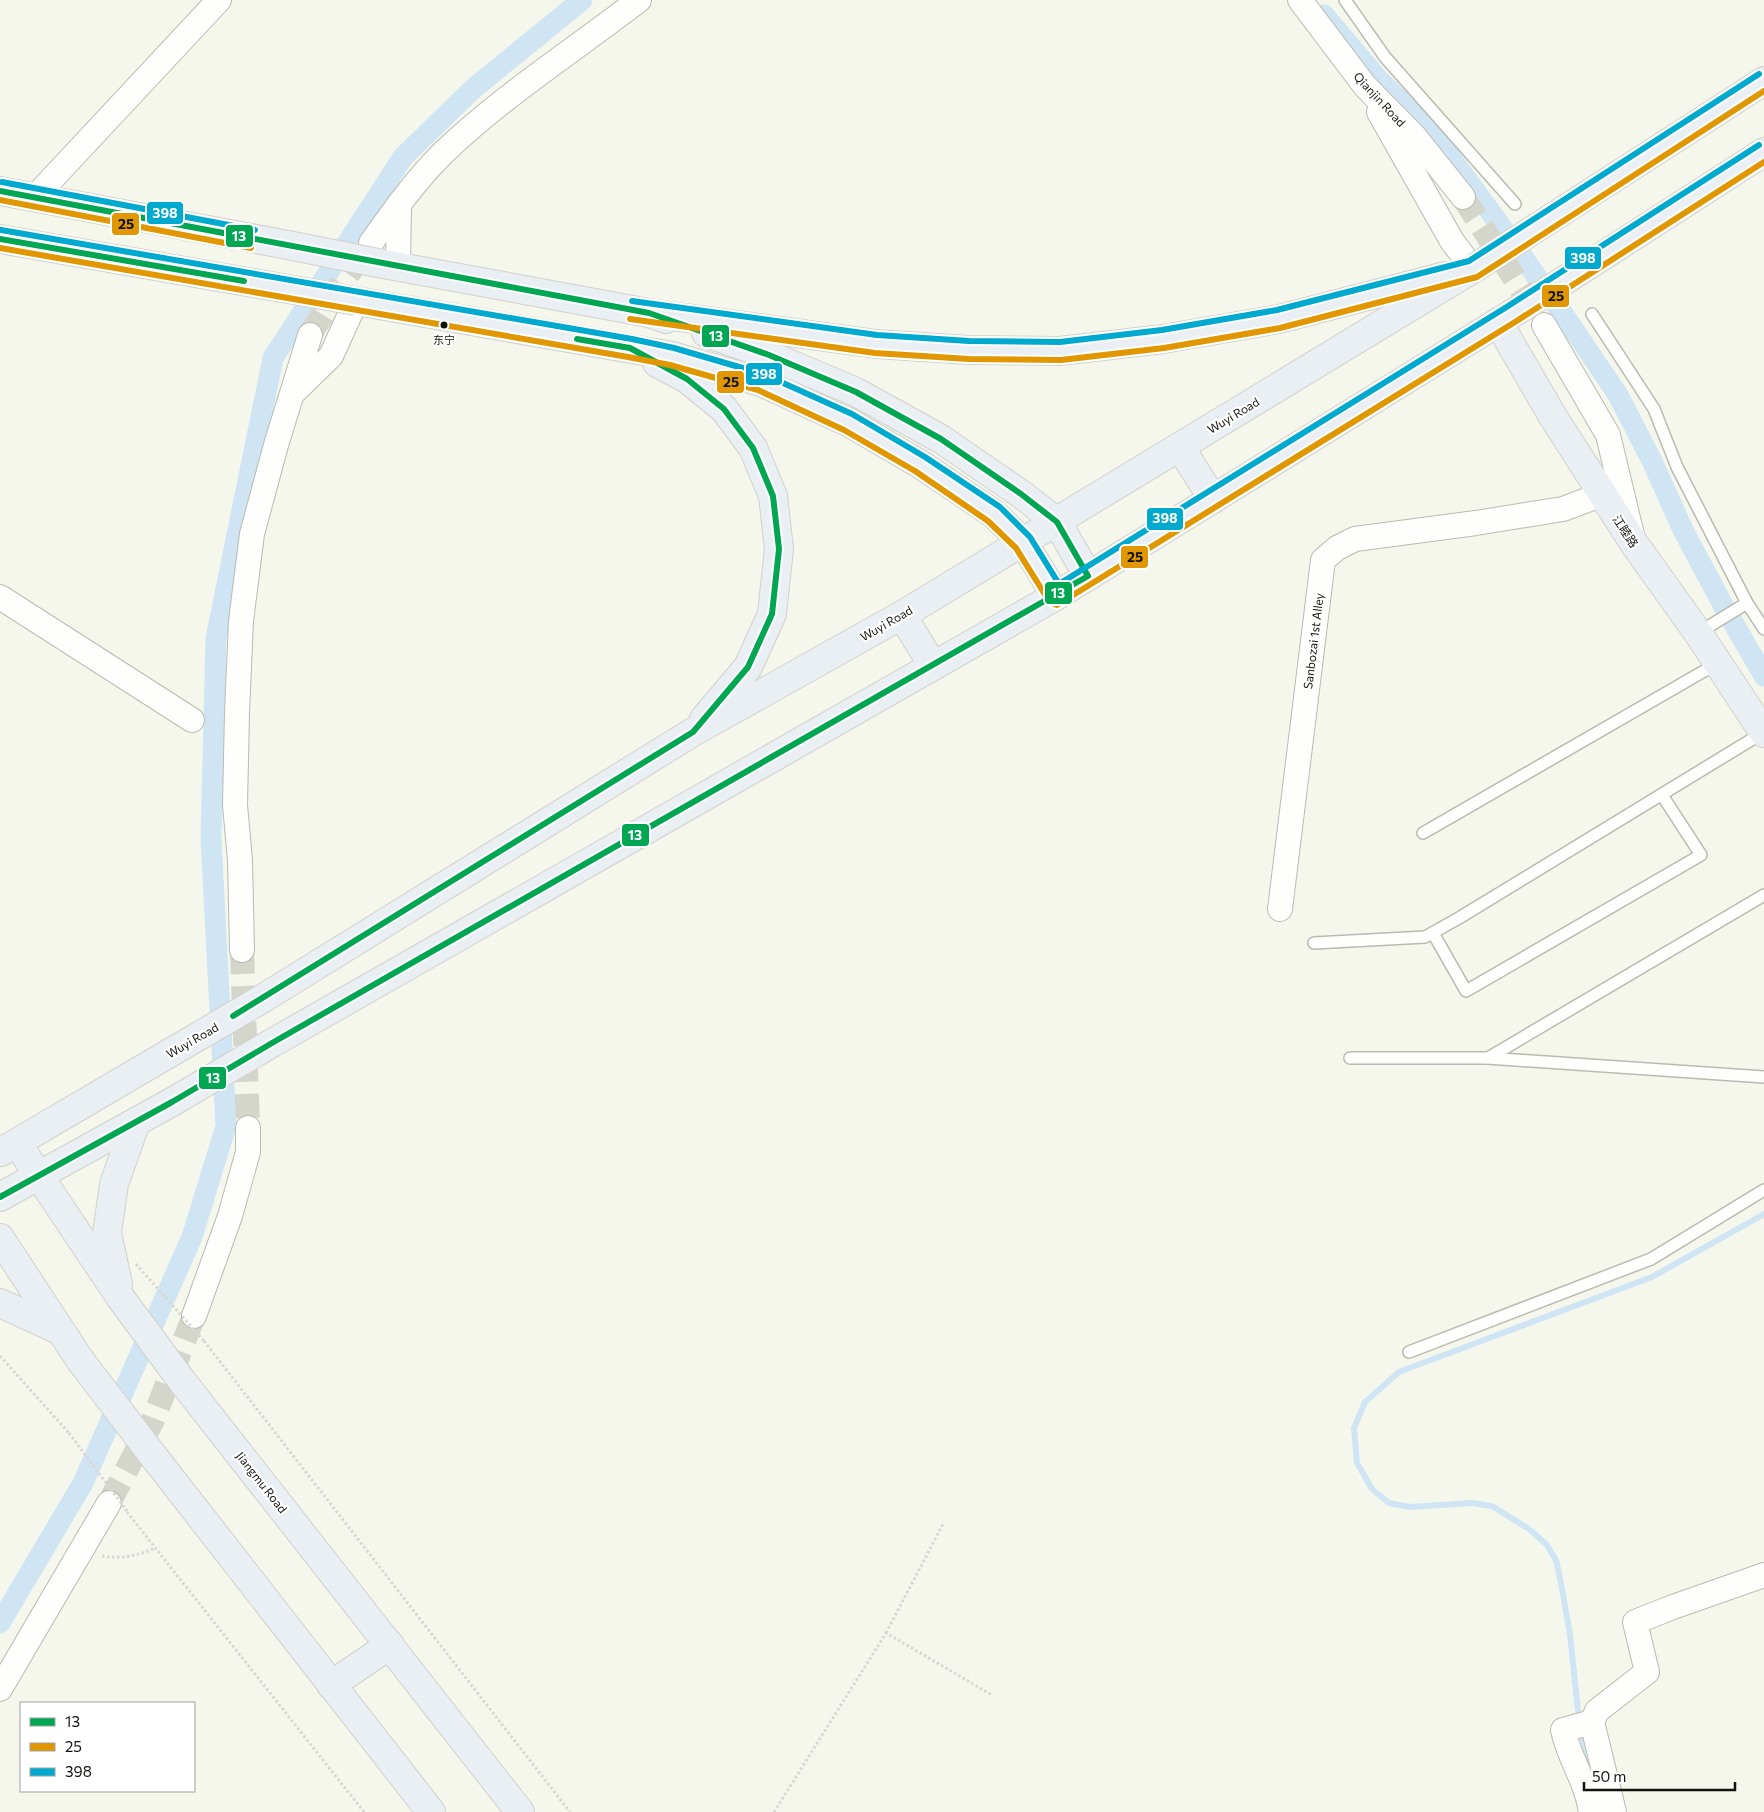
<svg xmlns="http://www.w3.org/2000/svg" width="1764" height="1812" viewBox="0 0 1764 1812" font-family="Commissioner,'Noto Sans SC',sans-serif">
	<rect width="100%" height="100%" fill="#f6f7ec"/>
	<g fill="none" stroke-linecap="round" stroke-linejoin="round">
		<g stroke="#d0e5f3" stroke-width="6">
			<polyline points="1579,1720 1570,1635 1561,1583 1556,1560 1546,1544 1529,1529 1492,1506 1472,1503 1410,1507 1389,1503 1372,1489 1357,1463 1354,1428 1365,1402 1399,1372 1652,1277 1764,1214"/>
			<polyline points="1580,1730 1592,1768"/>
		</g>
		<g stroke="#d0e5f3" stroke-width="21">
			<polyline points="1324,15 1378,79 1428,127 1487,207 1564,315 1618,395 1652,461 1683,530 1723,605 1764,676"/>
			<polyline points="0,1623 83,1483 192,1237 226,1126 211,839 216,638 273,358 403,157 473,89 582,0"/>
		</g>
		<g stroke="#d4d5cb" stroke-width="24" stroke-dasharray="24 12" stroke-linecap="butt">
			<polyline points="1463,197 1544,325"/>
			<polyline points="310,335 341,284 368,246"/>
			<polyline points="242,950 248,1128"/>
			<polyline points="109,1503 153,1420 194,1316"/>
		</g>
		<g stroke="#b9bab1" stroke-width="14">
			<g id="service">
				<polyline points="1345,0 1385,57 1515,204"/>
				<polyline points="1592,314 1654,409 1677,467 1747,603 1764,629"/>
				<polyline points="1698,633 1747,603"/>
				<polyline points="1423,833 1718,663"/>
				<polyline points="1433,933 1466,991 1701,855 1662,795"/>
				<polyline points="1314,943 1425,937 1459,918 1764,732"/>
				<polyline points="1350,1058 1487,1058 1764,1077"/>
				<polyline points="1488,1058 1764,895"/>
				<polyline points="1409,1352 1651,1259 1764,1190"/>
			</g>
		</g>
		<g stroke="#b9bab1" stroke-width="26">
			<g id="minor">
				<polyline points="1300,0 1365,86 1415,137 1463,197"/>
				<polyline points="1379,112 1452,241 1473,269"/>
				<polyline points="35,197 219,0"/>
				<path d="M371,243C393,212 415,181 442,154C502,96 573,51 639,0"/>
				<polyline points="398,266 399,204"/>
				<polyline points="1544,325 1608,435 1632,535"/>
				<polyline points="294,392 331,356 356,301"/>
				<polyline points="0,597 192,720"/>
				<polyline points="1280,909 1323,560 1337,548 1355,539 1476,523 1563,509 1603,494"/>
				<polyline points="242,950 240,860 235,805 237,713 241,621 252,534 276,445 310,335"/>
				<polyline points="194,1316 230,1216 248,1152 248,1128"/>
				<polyline points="0,1689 109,1503"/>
				<path d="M1591,1812C1587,1782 1569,1759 1563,1730L1592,1722"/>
				<polyline points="1614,1812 1592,1722 1597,1711 1647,1672 1635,1622 1673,1607 1764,1575"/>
			</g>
		</g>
		<g stroke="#d1d1cc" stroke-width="30">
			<g id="primary">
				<polyline points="0,191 288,245"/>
				<polyline points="1550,219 1764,81"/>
				<polyline points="0,239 265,285"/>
				<polyline points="378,263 649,313 666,319"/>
				<polyline points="1584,268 1764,152"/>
				<polyline points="356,301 672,356 761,382 848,422 920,464 994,514 1023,542 1056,596"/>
				<polyline points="649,313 876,344 969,350 1060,351 1163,339 1279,319 1445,276"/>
				<polyline points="1498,322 1552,415 1633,542 1698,633 1764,733"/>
				<polyline points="706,333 769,355 856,392 941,439 1021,494 1057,522 1088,576"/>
				<polyline points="657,363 687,379 724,409 753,448 773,496 779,549 772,614 748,667 704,719"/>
				<polyline points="1180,447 1213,499"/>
				<polyline points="902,615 933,666"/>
				<polyline points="262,999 693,732 902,615 1476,267"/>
				<polyline points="272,1043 1056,596 1510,315"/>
				<polyline points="17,1143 120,1297"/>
				<polyline points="1,1152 151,1064"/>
				<polyline points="0,1197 172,1102"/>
				<polyline points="0,1238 80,1360"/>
				<polyline points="118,1284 107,1233 114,1184 136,1122"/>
				<polyline points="0,1303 59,1330"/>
				<polyline points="182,1381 520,1812"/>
				<polyline points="151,1453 431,1812"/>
				<polyline points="331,1685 390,1645"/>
			</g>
		</g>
		<g stroke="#d7d8d4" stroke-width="3" stroke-dasharray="2.5 2.5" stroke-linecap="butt">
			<polyline points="204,1341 570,1812"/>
			<polyline points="0,1356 69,1433"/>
			<polyline points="127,1512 364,1812"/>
			<path d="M102,1556C120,1559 138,1556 155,1548"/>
			<polyline points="886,1633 944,1522"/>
			<polyline points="774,1812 886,1633 992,1695"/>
		</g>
		<use href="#service" stroke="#fefefc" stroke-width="11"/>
		<use href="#minor" stroke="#fefefc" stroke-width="24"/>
		<use href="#primary" stroke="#e9eff2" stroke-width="28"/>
		<g stroke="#d1d1cc" stroke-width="30" stroke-linecap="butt">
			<g id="primary-bridge">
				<polyline points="288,245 378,263"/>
				<polyline points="1476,267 1550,219"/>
				<polyline points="265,285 356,301"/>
				<polyline points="1510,315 1584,268"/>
				<polyline points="151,1064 262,999"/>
				<polyline points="172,1102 272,1043"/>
				<polyline points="120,1297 182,1381"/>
				<polyline points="80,1360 151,1453"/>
			</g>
		</g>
		<g stroke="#d7d8d4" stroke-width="3" stroke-dasharray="2.5 2.5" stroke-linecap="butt">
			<polyline points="136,1264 204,1341"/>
			<polyline points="69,1433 127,1511"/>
		</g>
		<use href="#primary-bridge" stroke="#e9eff2" stroke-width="28"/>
		<g stroke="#fff" stroke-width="10">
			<g id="bus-1">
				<polyline points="0,191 649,313 769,355 856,392 941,439 1021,494 1057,522 1088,576 272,1043 172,1102 0,1197"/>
				<polyline points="0,239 244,281"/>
				<polyline points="233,1016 693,732 748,667 772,614 779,549 773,496 753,448 724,409 687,379 630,348 577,339"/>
			</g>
		</g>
		<g stroke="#fff" stroke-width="10">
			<g id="bus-2">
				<polyline points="0,200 251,248"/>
				<polyline points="0,248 628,357 670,365 758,390 844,430 915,471 988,521 1016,548 1049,601 1057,605 1515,322 1764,162"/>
				<polyline points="630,319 875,353 969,359 1061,360 1164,348 1280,328 1477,277 1764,91"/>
			</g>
		</g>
		<g stroke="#fff" stroke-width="10">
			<g id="bus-3">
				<polyline points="2,182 255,230"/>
				<polyline points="1,230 632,339 674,348 763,374 852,414 925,457 1000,507 1030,537 1059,584 1505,308 1759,145"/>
				<polyline points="632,301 877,335 969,341 1060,342 1162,330 1277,310 1469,261 1759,74"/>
			</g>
		</g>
		<use href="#bus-1" stroke="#00a651" stroke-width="6"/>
		<use href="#bus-2" stroke="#e09701" stroke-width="6"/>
		<use href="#bus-3" stroke="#00a9ce" stroke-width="6"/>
	</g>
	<circle fill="#13140d" stroke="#fff" stroke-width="2" cx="444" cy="325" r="4.5"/>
	<g text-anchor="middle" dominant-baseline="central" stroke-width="4.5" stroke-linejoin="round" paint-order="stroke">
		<g font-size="11" fill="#13140d" stroke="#fff">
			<text x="444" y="339">东宁</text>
		</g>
		<g font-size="12" fill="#13140d" stroke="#fff">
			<text transform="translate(1380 99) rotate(47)">Qianjin Road</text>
			<text transform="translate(1233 415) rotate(-31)">Wuyi Road</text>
			<text transform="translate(1626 531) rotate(57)">江睦路</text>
			<text transform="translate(886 623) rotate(-30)">Wuyi Road</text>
			<text transform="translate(1313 641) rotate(-83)">Sanbozai 1st Alley</text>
			<text transform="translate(192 1040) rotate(-30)">Wuyi Road</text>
			<text transform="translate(262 1482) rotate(52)">Jiangmu Road</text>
		</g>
	</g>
	<g stroke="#fff" stroke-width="2">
		<rect x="146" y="201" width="38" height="24" rx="5" fill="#00a9ce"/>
		<rect x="111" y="212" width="29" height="24" rx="5" fill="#e09701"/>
		<rect x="225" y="224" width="29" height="24" rx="5" fill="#00a651"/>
		<rect x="1564" y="246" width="38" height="24" rx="5" fill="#00a9ce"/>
		<rect x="1541" y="284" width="29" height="24" rx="5" fill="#e09701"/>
		<rect x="701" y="324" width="29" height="24" rx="5" fill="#00a651"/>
		<rect x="745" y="362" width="38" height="24" rx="5" fill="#00a9ce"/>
		<rect x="716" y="370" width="29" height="24" rx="5" fill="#e09701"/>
		<rect x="1146" y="507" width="38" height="24" rx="5" fill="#00a9ce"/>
		<rect x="1120" y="545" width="29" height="24" rx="5" fill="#e09701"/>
		<rect x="1044" y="581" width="29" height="24" rx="5" fill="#00a651"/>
		<rect x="621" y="823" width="29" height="24" rx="5" fill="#00a651"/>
		<rect x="198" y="1066" width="29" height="24" rx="5" fill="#00a651"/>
	</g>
	<g font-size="14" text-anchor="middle" font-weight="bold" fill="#fff">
		<text x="165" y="218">398</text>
		<text x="239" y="241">13</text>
		<text x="1583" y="263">398</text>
		<text x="716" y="341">13</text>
		<text x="764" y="379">398</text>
		<text x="1165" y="523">398</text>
		<text x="1058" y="598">13</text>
		<text x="635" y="840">13</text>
		<text x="213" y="1083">13</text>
	</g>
	<g font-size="14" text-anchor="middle" font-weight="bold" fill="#111">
		<text x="126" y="229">25</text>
		<text x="1556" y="301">25</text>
		<text x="731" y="387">25</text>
		<text x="1135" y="562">25</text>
	</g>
	<rect x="20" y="1702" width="175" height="90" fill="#ffffff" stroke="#a1a19e"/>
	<rect x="30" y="1718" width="25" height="8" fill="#00a651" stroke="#a1a19e"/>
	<text x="65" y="1727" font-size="15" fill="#13140d">13</text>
	<rect x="30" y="1743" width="25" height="8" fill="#e09701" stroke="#a1a19e"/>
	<text x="65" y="1752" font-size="15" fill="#13140d">25</text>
	<rect x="30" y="1768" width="25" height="8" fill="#00a9ce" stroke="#a1a19e"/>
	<text x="65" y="1777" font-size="15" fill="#13140d">398</text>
	<path d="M1584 1782v8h151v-8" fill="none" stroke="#13140d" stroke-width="2.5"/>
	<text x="1592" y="1782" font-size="15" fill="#13140d" stroke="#ffffff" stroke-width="4" paint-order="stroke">50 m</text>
</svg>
